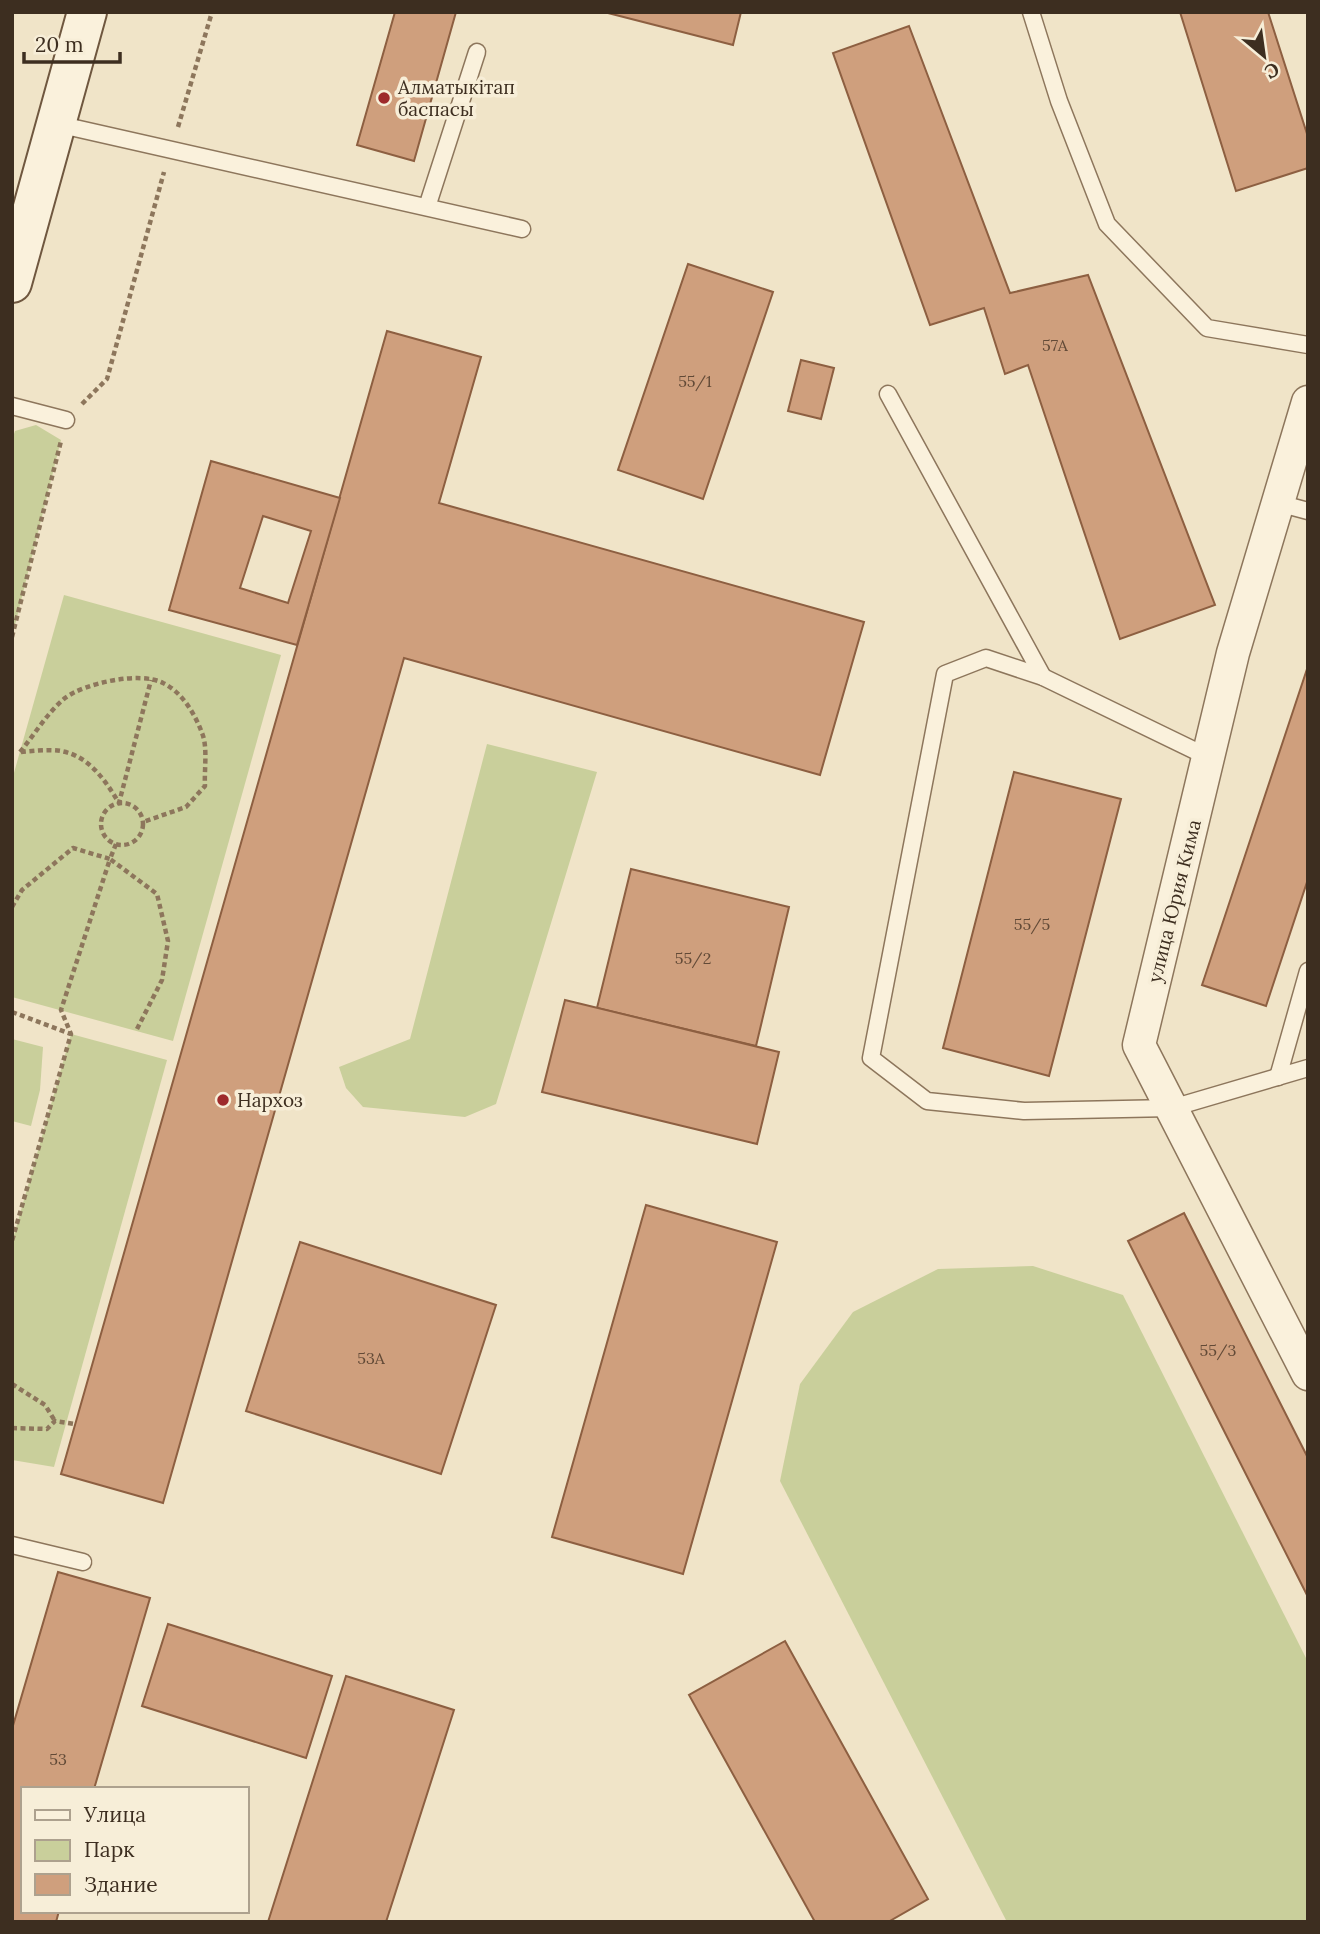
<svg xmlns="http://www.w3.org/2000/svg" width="1320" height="1934" viewBox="0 0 1320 1934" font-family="Lora,serif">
	<rect width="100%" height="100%" fill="#f0e4c8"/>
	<g fill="#c9cf9b">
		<polygon points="36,425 61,440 12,637 12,440 15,431"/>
		<polygon points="64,595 281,655 173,1041 12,997 12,780"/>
		<polygon points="487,744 597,772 496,1104 465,1117 363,1107 346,1088 339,1067 410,1039"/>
		<polygon points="71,1034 167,1060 54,1467 12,1460 12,1242"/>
		<polygon points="12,1039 43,1047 40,1090 31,1126 12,1121"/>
		<polygon points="1033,1266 1123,1295 1308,1662 1308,1922 1007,1922 780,1481 800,1384 853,1312 938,1269"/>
	</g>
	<g fill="#cf9f7d" stroke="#8d5f41" stroke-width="2" fill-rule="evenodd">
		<polygon points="395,12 456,12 414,161 357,145"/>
		<polygon points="604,12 741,12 733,45"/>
		<polygon points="1180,12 1268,12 1308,137 1308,168 1236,191"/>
		<polygon points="909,26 1010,293 1088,275 1215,605 1120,639 1028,365 1005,374 984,308 930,325 833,53"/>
		<polygon points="688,264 773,292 703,499 618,470"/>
		<polygon points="387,331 481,357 439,503 864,622 820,775 404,658 163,1503 61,1474"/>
		<polygon points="801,360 834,368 821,419 788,411"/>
		<path d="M211,461L340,498L297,645L169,610ZM263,516L311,531L288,603L240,588Z"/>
		<polygon points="1308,666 1308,879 1266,1006 1202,985"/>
		<polygon points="1014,772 1121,799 1049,1076 943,1048"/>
		<polygon points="631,869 789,907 756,1046 597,1008"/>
		<polygon points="565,1000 779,1052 757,1144 542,1092"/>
		<polygon points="646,1205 777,1242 683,1574 552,1537"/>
		<polygon points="1184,1213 1308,1458 1308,1597 1128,1241"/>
		<polygon points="300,1242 496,1305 441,1474 246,1411"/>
		<polygon points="58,1572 150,1598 94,1789 23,1789 23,1911 59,1911 56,1922 12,1922 12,1729"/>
		<polygon points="168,1624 332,1676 306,1758 142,1706"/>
		<polygon points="785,1641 928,1899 888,1922 815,1922 689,1695"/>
		<polygon points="346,1676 454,1710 386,1922 268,1922"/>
	</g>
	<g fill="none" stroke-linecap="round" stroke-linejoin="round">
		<g stroke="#8d765c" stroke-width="19">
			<g id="service">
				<polyline points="1031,12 1059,101 1107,224 1207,328 1308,345"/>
				<polyline points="57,124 522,229"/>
				<polyline points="427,207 477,52"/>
				<polyline points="888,394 1043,677"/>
				<polyline points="12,406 66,420"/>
				<polyline points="1278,503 1308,511"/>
				<polyline points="1208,757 1043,677 986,658 945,674 871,1058 927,1101 1024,1111 1172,1108 1308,1068"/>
				<polyline points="1278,1077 1308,971"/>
				<polyline points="12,1545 83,1562"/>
			</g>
		</g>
		<g stroke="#8d765c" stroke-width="35">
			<polyline id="minor" points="1308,402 1233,653 1139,1045 1308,1374"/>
		</g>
		<g stroke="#6f573f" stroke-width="42">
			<polyline id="secondary" points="12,283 87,12"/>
		</g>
		<g stroke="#8d765c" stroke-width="4.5" stroke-dasharray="5 3.5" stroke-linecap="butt">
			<polyline points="178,127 212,12"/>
			<polyline points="82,404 107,379 164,172"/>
			<polyline points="12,637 61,441"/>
			<path d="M20,752C35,734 47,713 65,698C85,683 140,671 163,683C182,692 195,714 202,733C208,747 204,770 205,786L186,807L143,822"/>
			<path d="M21,752C33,751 49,749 61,751C89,756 105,780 119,803L151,680"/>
			<circle cx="122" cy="824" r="21"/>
			<polyline points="116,844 110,859 157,894 168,941 162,980 136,1031"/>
			<polyline points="12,907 22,890 73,848 110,859 61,1010 71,1034 12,1241"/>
			<polyline points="12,1012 71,1034"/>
			<polyline points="12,1384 45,1405 55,1421"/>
			<polyline points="12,1428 47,1429 55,1421 75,1424"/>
		</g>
		<use href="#service" stroke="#faf1dc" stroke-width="16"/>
		<use href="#minor" stroke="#faf1dc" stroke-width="32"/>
		<use href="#secondary" stroke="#faf1dc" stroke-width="38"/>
	</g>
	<g fill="#9e2a2b" stroke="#f7eed8" stroke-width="2.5">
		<circle cx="384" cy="98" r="7"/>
		<circle cx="223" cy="1100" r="7"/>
	</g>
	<g text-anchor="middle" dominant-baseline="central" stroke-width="7" stroke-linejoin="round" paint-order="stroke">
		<g font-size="16" fill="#624a37">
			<text x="1055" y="345">57А</text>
			<text x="695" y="381">55/1</text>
			<text x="1032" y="924">55/5</text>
			<text x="693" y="958">55/2</text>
			<text x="1218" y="1350">55/3</text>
			<text x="371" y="1358">53А</text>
			<text x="58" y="1759">53</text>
		</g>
		<g font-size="19" fill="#3d2e20" stroke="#f7eed8" text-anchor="start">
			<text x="398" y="87">Алматыкітап<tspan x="398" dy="22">баспасы</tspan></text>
			<text x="237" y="1100">Нархоз</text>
		</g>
		<g font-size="19" fill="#3d2e20" stroke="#f7eed8">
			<text transform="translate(1174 901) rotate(-76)">улица Юрия Кима</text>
		</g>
	</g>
	<rect width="1320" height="1934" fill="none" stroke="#3d2e20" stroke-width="28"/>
	<rect x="21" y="1787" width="228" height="126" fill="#f7eed8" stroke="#ada18e" stroke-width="2"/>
	<rect x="35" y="1810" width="35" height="10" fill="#faf1dc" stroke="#ada18e" stroke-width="2"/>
	<text x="84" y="1822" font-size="21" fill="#3d2e20">Улица</text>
	<rect x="35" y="1840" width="35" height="21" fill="#c9cf9b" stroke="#ada18e" stroke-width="2"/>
	<text x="84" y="1857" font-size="21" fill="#3d2e20">Парк</text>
	<rect x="35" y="1874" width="35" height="21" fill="#cf9f7d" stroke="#ada18e" stroke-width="2"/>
	<text x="84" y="1892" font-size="21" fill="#3d2e20">Здание</text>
	<g transform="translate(1264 56) rotate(151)" stroke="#f7eed8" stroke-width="5" paint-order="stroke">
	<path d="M0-5L12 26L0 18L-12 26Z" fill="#3d2e20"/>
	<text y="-10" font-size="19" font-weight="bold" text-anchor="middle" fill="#3d2e20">С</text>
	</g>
	<path d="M24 52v10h96v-10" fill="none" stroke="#3d2e20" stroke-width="3.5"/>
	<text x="35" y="52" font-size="21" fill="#3d2e20" stroke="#f7eed8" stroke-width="5" paint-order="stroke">20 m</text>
</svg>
